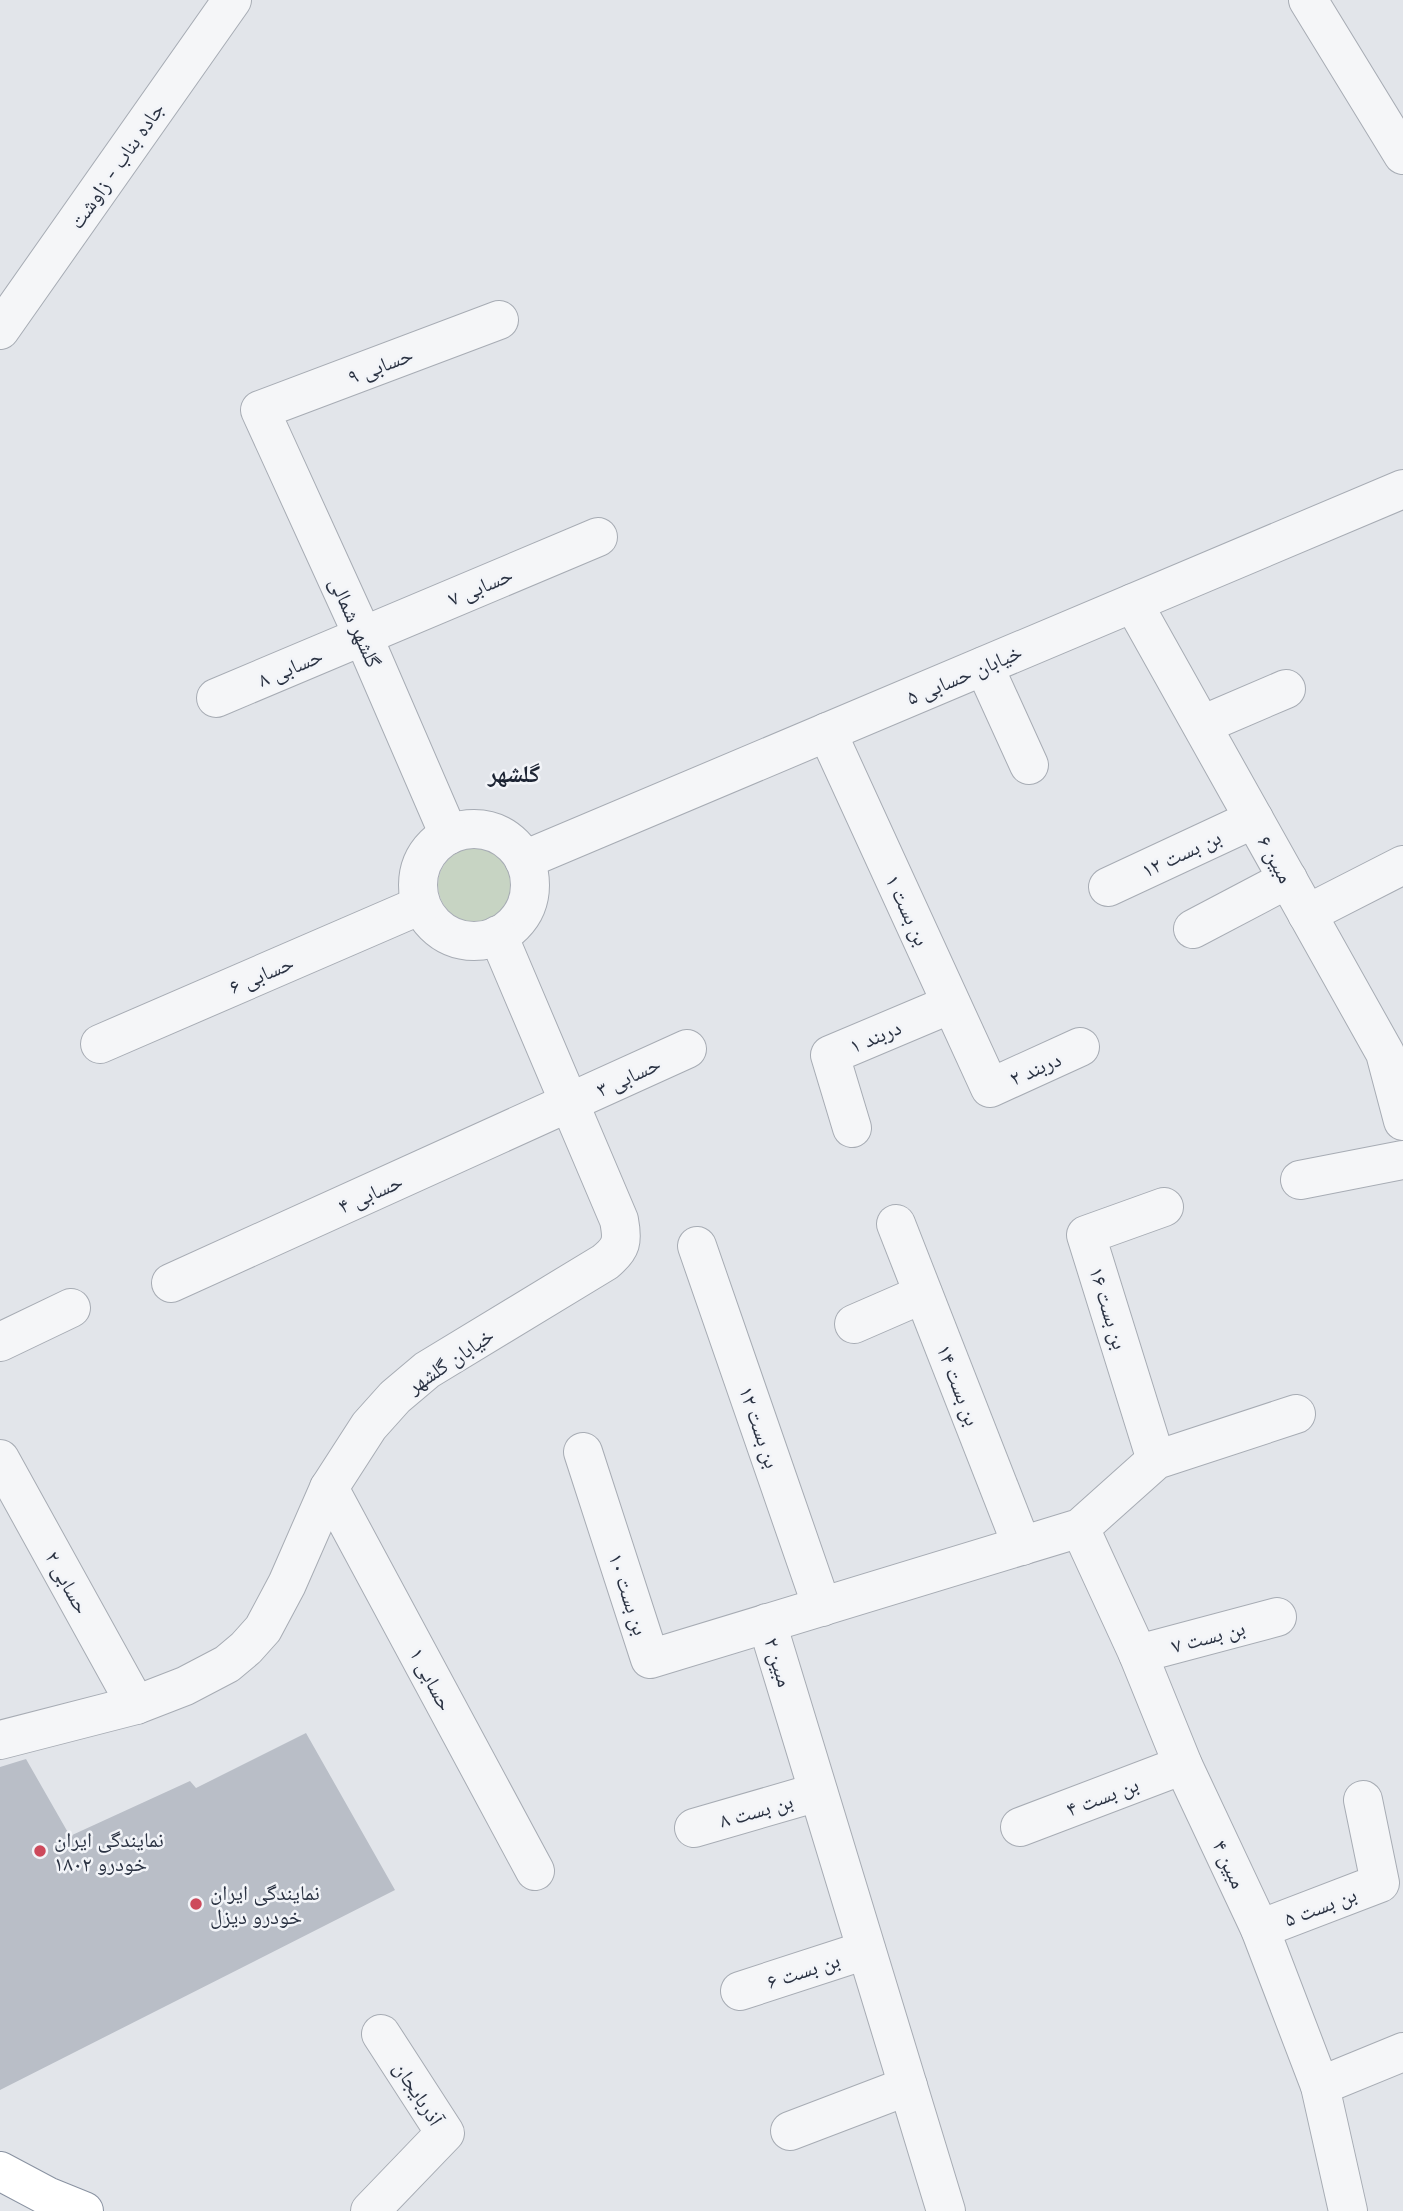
<svg xmlns="http://www.w3.org/2000/svg" width="1403" height="2211" viewBox="0 0 1403 2211" font-family="Mulish,'Noto Naskh Arabic',sans-serif">
	<rect width="100%" height="100%" fill="#e2e5ea"/>
	<circle fill="#c7d4c3" cx="475" cy="885" r="37"/>
	<polygon fill="#b9bec7" points="306,1733 395,1890 0,2090 0,1767 26,1759 70,1836 190,1781 196,1788"/>
	<g fill="none" stroke-linecap="round" stroke-linejoin="round">
		<g stroke="#a7acb4" stroke-width="40">
			<g id="minor">
				<polyline points="1308,0 1403,155"/>
				<polyline points="0,330 232,0"/>
				<polyline points="1133,603 1385,1053 1403,1121"/>
				<polyline points="984,666 1029,765"/>
				<polyline points="216,698 598,537"/>
				<polyline points="1202,725 1286,689"/>
				<polyline points="827,732 990,1088 1080,1047"/>
				<circle cx="474" cy="885" r="56"/>
				<polyline points="449,835 363,636 260,410 499,320"/>
				<polyline points="524,860 1403,489"/>
				<polyline points="1108,887 1254,819"/>
				<polyline points="1307,914 1403,865"/>
				<polyline points="1193,929 1288,879"/>
				<polyline points="100,1044 421,905"/>
				<polyline points="852,1128 830,1055 951,1004"/>
				<polyline points="1300,1180 1403,1160"/>
				<polyline points="896,1224 1022,1546"/>
				<polyline points="697,1246 822,1607"/>
				<polyline points="171,1283 687,1049"/>
				<polyline points="854,1324 923,1294"/>
				<polyline points="0,1342 71,1308"/>
				<polyline points="583,1452 650,1659 1080,1528 1156,1460 1296,1414"/>
				<polyline points="0,1459 136,1705"/>
				<polyline points="1156,1460 1086,1235 1164,1207"/>
				<polyline points="329,1488 535,1871"/>
				<polyline points="1080,1528 1138,1654 1183,1765 1260,1929 1320,2086 1348,2211"/>
				<polyline points="767,1623 946,2211"/>
				<polyline points="1138,1654 1277,1617"/>
				<path d="M0,1740L136,1705L185,1686L227,1664L246,1648L263,1629L287,1584L329,1488L369,1426L395,1397L427,1370L605,1262C622,1248 623,1241 619,1220L498,935"/>
				<polyline points="1020,1827 1183,1765"/>
				<polyline points="694,1828 818,1792"/>
				<polyline points="1260,1929 1380,1883 1363,1800"/>
				<polyline points="740,1991 866,1950"/>
				<polyline points="1320,2086 1403,2052"/>
				<polyline points="790,2131 908,2086"/>
				<polyline points="370,2211 445,2133 381,2034"/>
			</g>
		</g>
		<g stroke="#8992a1" stroke-width="40">
			<polyline id="highway" points="0,2171 47,2196 84,2211"/>
		</g>
		<use href="#minor" stroke="#f5f6f8" stroke-width="38"/>
		<use href="#highway" stroke="#fff" stroke-width="38"/>
	</g>
	<g fill="#cd495b" stroke="#f2f4f8" stroke-width="2.5">
		<circle cx="40" cy="1851" r="7"/>
		<circle cx="196" cy="1904" r="7"/>
	</g>
	<g text-anchor="middle" dominant-baseline="central" stroke-width="5" stroke-linejoin="round" paint-order="stroke">
		<g font-size="21" fill="#2a3242" stroke="#f2f4f8">
			<text transform="translate(116 165) rotate(-55)">جاده بناب - زاوشت</text>
			<text transform="translate(380 365) rotate(-21)">حسابی ۹</text>
			<text transform="translate(480 586) rotate(-23)">حسابی ۷</text>
			<text transform="translate(356 622) rotate(66)">گلشهر شمالی</text>
			<text transform="translate(290 667) rotate(-23)">حسابی ۸</text>
			<text transform="translate(964 674) rotate(-23)">خیابان حسابی ۵</text>
			<text transform="translate(1181 853) rotate(-25)">بن بست ۱۲</text>
			<text transform="translate(1276 859) rotate(61)">مبین ۶</text>
			<text transform="translate(908 910) rotate(65)">بن بست ۱</text>
			<text transform="translate(261 974) rotate(-23)">حسابی ۶</text>
			<text transform="translate(875 1036) rotate(-23)">دربند ۱</text>
			<text transform="translate(1035 1068) rotate(-24)">دربند ۲</text>
			<text transform="translate(628 1076) rotate(-25)">حسابی ۳</text>
			<text transform="translate(370 1193) rotate(-24)">حسابی ۴</text>
			<text transform="translate(1109 1308) rotate(73)">بن بست ۱۶</text>
			<text transform="translate(450 1360) rotate(-34)">خیابان گلشهر</text>
			<text transform="translate(959 1385) rotate(69)">بن بست ۱۴</text>
			<text transform="translate(760 1427) rotate(71)">بن بست ۱۲</text>
			<text transform="translate(68 1582) rotate(61)">حسابی ۲</text>
			<text transform="translate(629 1594) rotate(72)">بن بست ۱۰</text>
			<text transform="translate(1208 1636) rotate(-15)">بن بست ۷</text>
			<text transform="translate(779 1662) rotate(73)">مبین ۲</text>
			<text transform="translate(432 1679) rotate(62)">حسابی ۱</text>
			<text transform="translate(1102 1796) rotate(-21)">بن بست ۴</text>
			<text transform="translate(756 1810) rotate(-16)">بن بست ۸</text>
			<text transform="translate(1230 1864) rotate(65)">مبین ۴</text>
			<text transform="translate(1320 1906) rotate(-21)">بن بست ۵</text>
			<text transform="translate(803 1970) rotate(-18)">بن بست ۶</text>
			<text transform="translate(419 2093) rotate(57)">آذربایجان</text>
		</g>
		<g font-size="21" fill="#2a3242" stroke="#f2f4f8" text-anchor="start">
			<text x="54" y="1839">نمایندگی ایران<tspan x="54" dy="24">خودرو ۱۸۰۲</tspan></text>
			<text x="210" y="1892">نمایندگی ایران<tspan x="210" dy="24">خودرو دیزل</tspan></text>
		</g>
		<g font-size="24" font-weight="bold" fill="#1c2433" stroke="#f2f4f8">
			<text x="514" y="773">گلشهر</text>
		</g>
	</g>
</svg>
